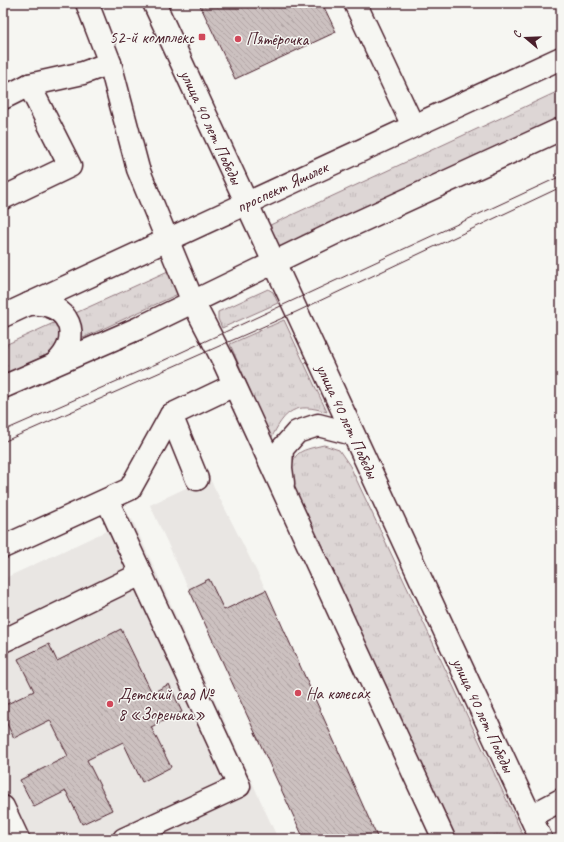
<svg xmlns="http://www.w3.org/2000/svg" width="564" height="842" viewBox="0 0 564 842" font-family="Caveat,sans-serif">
	<defs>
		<pattern id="grass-tufts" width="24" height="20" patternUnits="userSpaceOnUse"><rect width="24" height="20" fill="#ddd6d5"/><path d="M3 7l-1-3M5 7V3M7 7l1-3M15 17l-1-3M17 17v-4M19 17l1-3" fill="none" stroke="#bfb7b7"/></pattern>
		<pattern id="building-back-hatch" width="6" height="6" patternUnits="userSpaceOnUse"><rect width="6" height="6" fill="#ccc1c0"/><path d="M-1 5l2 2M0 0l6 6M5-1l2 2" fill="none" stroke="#b1a5a5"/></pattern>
	</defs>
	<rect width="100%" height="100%" fill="#f6f6f2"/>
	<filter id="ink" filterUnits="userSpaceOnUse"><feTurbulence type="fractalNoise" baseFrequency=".025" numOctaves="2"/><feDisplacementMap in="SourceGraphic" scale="8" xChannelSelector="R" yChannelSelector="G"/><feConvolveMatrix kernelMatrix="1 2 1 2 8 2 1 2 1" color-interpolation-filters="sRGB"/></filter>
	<g filter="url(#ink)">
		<g fill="#e9e6e3">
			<polygon points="209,477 266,590 379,839 304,839 150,505"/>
			<polygon points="132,519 278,839 3,839 3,579"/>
		</g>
		<g fill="url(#grass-tufts)" stroke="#947a80">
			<polygon points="561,90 561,116 278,250 268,226"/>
			<polygon points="168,271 178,294 3,375 3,346"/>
			<polygon points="268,289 273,292 278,303 222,328 218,319 218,312"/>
			<path d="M284,320L327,412C295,402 285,410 271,439L230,344Z"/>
			<path d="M324,445L339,450L350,466L525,839H456L290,480C292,452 297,451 324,445Z"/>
		</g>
		<g fill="url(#building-back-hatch)" stroke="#4a1f2b">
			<polygon points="199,3 322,3 336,32 235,79"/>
			<polygon points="209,579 224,610 266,590 378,839 304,839 189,589"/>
			<polygon points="121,629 152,693 169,684 182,712 151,727 171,767 142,782 123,742 87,760 112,810 82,824 66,791 34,807 20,780 68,756 50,720 14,738 3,716 3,706 34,691 18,659 49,644 57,661"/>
		</g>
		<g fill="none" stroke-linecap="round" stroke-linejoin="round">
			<g stroke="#4a1f2b" stroke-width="25">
				<g id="minor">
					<polyline points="87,3 110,63 138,169 193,302 223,360 444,839"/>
					<polyline points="154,3 541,839"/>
					<polyline points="355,3 413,126"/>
					<polyline points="3,98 29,85 83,73 110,63"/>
					<polyline points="3,198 70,166 29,85"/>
					<polyline points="171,415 197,479"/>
					<polyline points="283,483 281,468 282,449 297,432 318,425 353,434"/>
					<polyline points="107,500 239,786 124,839"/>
					<polyline points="3,547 130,489 171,415 234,385"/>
					<polyline points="3,641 141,574"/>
					<polyline points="3,807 18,839"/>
					<polyline points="531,816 561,800"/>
				</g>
			</g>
			<g stroke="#4a1f2b" stroke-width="25">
				<g id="major">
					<path d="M29,304C69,300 85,338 55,364"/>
					<polyline points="3,316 561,58"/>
					<polyline points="3,387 139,328 337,232 561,129"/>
				</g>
			</g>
			<use href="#minor" stroke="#f6f6f2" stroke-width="22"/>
			<use href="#major" stroke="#f6f6f2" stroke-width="22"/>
			<g stroke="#4a1f2b" stroke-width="1">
				<polyline points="3,431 156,364 561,176"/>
				<polyline points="3,442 296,312 561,187"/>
			</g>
		</g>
	</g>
	<g fill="#d1495b" stroke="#f6f6f2" stroke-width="1.5">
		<rect x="198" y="33" width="8" height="8" rx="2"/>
		<circle cx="238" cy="39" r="4"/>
		<circle cx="298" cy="693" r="4"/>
		<circle cx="110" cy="704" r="4"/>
	</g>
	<g text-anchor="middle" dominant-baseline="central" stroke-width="3" stroke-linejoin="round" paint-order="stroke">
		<g font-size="17" fill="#4a1f2b" stroke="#f6f6f2" text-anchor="start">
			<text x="194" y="37" text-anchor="end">52-й комплекс</text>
			<text x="246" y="39">Пятёрочка</text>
			<text x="306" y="693">На колесах</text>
			<text x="118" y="694">Детский сад №<tspan x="118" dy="20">8 «Зоренька»</tspan></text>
		</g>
		<g font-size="17" fill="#4a1f2b" stroke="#f6f6f2">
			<text transform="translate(211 127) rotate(65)">улица 40 лет Победы</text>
			<text transform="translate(282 187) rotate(-25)">проспект Яшьлек</text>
			<text transform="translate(347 421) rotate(65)">улица 40 лет Победы</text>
			<text transform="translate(483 715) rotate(65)">улица 40 лет Победы</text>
		</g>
	</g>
	<rect width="564" height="842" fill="none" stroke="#f6f6f2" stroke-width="16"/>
	<rect x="8" y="8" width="548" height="826" fill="none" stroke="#4a1f2b" stroke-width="1.5" filter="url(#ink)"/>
	<g transform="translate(526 38) rotate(289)" stroke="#f6f6f2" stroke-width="3" paint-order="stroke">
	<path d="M0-3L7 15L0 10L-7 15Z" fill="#4a1f2b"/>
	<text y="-6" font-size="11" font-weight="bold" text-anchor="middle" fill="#4a1f2b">С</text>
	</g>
</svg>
